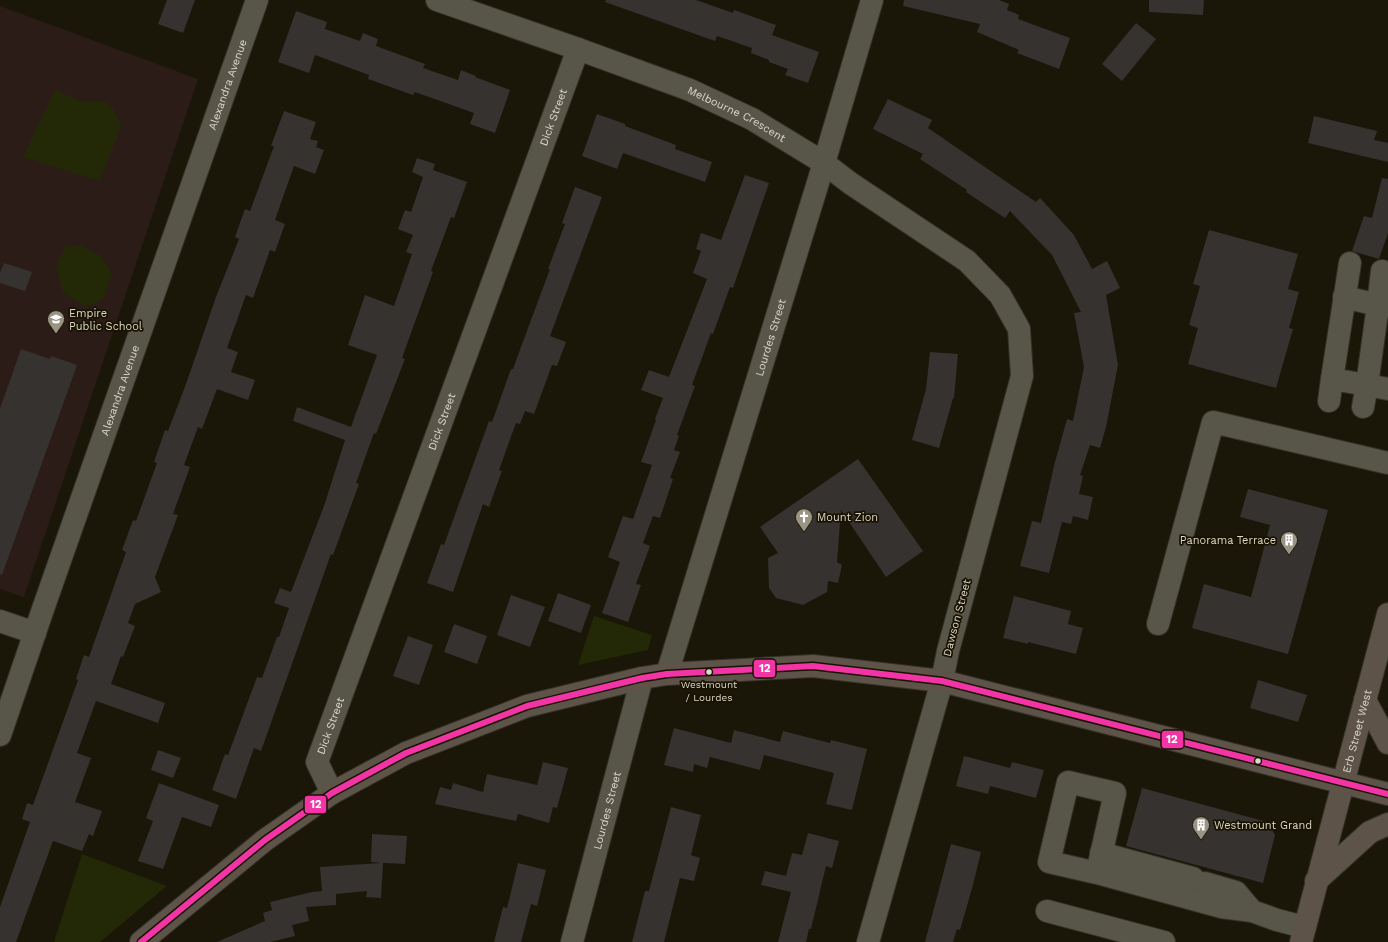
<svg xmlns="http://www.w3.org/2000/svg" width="1388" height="942" viewBox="0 0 1388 942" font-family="'Work Sans',sans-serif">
	<rect width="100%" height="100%" fill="#1a1608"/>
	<polygon fill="#2c1c18" points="0,6 198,79 24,597 0,589"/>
	<g fill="#232906">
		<polygon points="55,90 80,101 106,102 114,110 121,126 100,181 23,157"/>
		<polygon points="80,245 101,256 112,273 104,298 86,307 63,293 56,265 66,246"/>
		<polygon points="594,616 652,635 648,650 578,665"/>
		<polygon points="82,854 167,886 100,942 54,942"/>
	</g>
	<g fill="#363230">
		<polygon points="167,0 195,0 183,33 158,24"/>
		<polygon points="606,0 696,0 733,13 734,10 776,25 772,35 819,52 808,83 785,75 788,69 769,62 769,60 751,53 752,48 717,36 715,41 605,2"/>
		<polygon points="904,0 999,0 1009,4 1007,10 1019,15 1018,19 1070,38 1059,69 1017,53 1019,50 977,32 980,24 903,6"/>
		<polygon points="1149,0 1204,0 1203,15 1149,12"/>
		<polygon points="296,11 327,22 325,29 360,41 363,33 378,39 376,46 425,64 423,68 458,80 461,70 476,76 475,77 510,90 495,133 470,124 474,113 415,92 413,95 368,79 369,75 315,55 309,73 278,62"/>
		<polygon points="1136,23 1156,39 1122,81 1102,64"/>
		<polygon points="888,99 932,120 928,128 1036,202 1040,198 1074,235 1092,269 1107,261 1120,288 1106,295 1118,365 1106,427 1100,448 1090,445 1080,475 1083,476 1079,494 1093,497 1088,520 1073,516 1071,524 1062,522 1049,573 1020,566 1032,521 1041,523 1055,462 1067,419 1073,421 1084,367 1074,313 1081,312 1052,255 1010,211 1005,218 966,192 967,190 920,159 923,154 873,129"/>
		<polygon points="284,111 316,122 310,139 318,141 316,147 324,150 315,174 294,166 275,220 285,224 275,252 270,250 253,298 246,295 227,348 238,352 231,372 255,380 248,400 217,389 202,429 198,427 184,465 190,467 173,514 178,515 155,577 161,592 135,604 128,623 135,626 123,657 121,656 111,684 165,703 158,723 96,701 77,753 91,758 75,802 102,811 93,836 89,834 82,851 53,841 16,942 0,942 0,907 30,822 22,819 27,803 33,805 78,680 76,679 84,655 89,657 126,552 122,550 133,520 136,521 157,463 154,462 165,430 168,431 186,384 216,297 239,239 235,237 245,209 250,211 274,146 271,146"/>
		<polygon points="597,114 625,124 625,126 676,145 675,149 712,162 705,182 623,153 617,169 582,156"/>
		<polygon points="1314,116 1377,131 1374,140 1388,143 1388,162 1308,143"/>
		<polygon points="417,158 435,164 433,170 467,182 454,218 451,217 431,271 433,272 402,358 405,359 376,434 374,433 356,483 359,484 333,555 331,554 261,751 254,748 236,799 212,790 225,754 228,755 257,677 262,678 277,637 279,637 289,608 274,603 280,588 291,592 324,506 345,440 293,421 297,407 351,427 377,355 348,345 365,295 394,306 412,254 406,252 413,235 398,229 405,210 411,212 423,177 412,172"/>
		<polygon points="745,175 769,183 733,288 730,287 713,334 711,333 692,385 695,386 677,435 679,436 674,450 680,452 670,478 673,479 660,518 653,516 643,543 650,546 636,584 641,585 628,622 602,613 620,562 608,557 623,516 633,519 652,465 641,462 656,420 655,419 663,398 641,390 649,370 669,377 707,279 693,273 701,251 696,249 701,233 721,240"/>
		<polygon points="1382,178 1388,179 1388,233 1379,259 1352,251 1364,216 1372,218"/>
		<polygon points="575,187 602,197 550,336 566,342 557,366 552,365 534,414 525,411 520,424 516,423 499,470 502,471 489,507 483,504 453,592 427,583 441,544 444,545 489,421 492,422 511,369 513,369 528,328 550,269 548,269 565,224 562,223"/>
		<polygon points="1209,230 1298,254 1288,289 1299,292 1289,328 1293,329 1276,388 1188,364 1198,328 1189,325 1200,286 1193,284"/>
		<polygon points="4,263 32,272 25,291 0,283 0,273"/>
		<polygon points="21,349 50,359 51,356 77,365 2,575 0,574 0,409"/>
		<polygon points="930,352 958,354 954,398 953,398 939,448 912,440 926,389"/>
		<polygon points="858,459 923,551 886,577 841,510 837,562 842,565 838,583 828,581 827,592 803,605 776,598 769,588 768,558 778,553 760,527"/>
		<polygon points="1248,489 1328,510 1288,654 1192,628 1204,584 1251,597 1270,525 1240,517"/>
		<polygon points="558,593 591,605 581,633 548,621"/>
		<polygon points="511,595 545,607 530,647 497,635"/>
		<polygon points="1014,596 1071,611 1068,624 1083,628 1076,654 1028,642 1028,644 1003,638"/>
		<polygon points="454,624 487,636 477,664 444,652"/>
		<polygon points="408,636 433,645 419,685 393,676"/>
		<polygon points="1258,680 1307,695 1298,722 1250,708"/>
		<polygon points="674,728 731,743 734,730 780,742 783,731 830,743 831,740 867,749 852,810 826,804 834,773 764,755 760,770 710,757 707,768 694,764 693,772 664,765"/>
		<polygon points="158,750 181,758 173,778 151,770"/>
		<polygon points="964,756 1010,768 1012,762 1044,770 1036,798 990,786 988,794 956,786"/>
		<polygon points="543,762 568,768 557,808 553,807 549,823 518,814 516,821 435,804 440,787 451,790 453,783 483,792 487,774 537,785"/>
		<polygon points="159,783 219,805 211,827 182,817 163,869 138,861 153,821 146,818"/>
		<polygon points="1142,788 1267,822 1275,835 1263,883 1126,846"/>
		<polygon points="671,807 701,815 691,855 700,858 694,881 680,878 664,942 632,942 645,891 649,891"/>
		<polygon points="808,833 839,841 832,868 826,866 811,929 809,929 806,942 778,942 791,892 761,885 765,871 786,876 792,853 802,855"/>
		<polygon points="372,834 407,836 405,864 383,863 381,898 366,897 367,891 336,894 336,905 306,907 309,921 292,925 295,936 270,942 217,942 265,921 263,913 272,910 270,902 312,892 322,891 320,867 381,863 371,862"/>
		<polygon points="951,844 981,852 973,885 960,930 957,929 953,942 925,942"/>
		<polygon points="518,863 546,870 537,906 531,904 521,942 494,942 503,907 507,908"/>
	</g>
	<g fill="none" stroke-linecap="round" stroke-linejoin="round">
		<g stroke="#353229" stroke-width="24">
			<g id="minor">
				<path id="s1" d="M437,0L578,49L690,90L752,119L824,163L850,183L967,261L1000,295L1019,329L1022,376L948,651L942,681L868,942"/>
				<polyline points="1350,263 1332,379 1367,385 1363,407"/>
				<polyline points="1344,297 1378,305 1382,271"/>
				<polyline points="1388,306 1378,305 1367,385 1388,389"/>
				<polyline points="1329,401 1332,379"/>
				<polyline points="0,621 35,633"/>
				<polyline points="1158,624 1213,422 1388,463"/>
				<path id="s2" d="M667,674L824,163L872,0"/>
				<path id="s3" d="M0,735L43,609L257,0"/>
				<path id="s4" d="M332,793L317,762L578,49"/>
				<polyline points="1101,853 1193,878"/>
				<polyline points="1097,873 1115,793 1068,782 1049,862 1097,873 1221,907 1252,911"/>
				<polyline points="1205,883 1236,892 1252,911 1277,920 1304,927"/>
				<polyline points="1047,911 1164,942"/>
				<path id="s5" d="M572,942L642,678"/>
			</g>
		</g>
		<g stroke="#353229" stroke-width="24">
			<g id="major">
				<polyline points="1365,700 1388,743"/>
				<polyline points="1316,881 1370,832 1388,824"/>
				<polyline points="141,942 265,840 332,793 406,753 527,706 642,678 667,674 813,666 942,681 1388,794"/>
				<path id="s6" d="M1301,942L1388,614"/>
			</g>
		</g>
		<use href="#minor" stroke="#585549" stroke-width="22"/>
		<use href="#major" stroke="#5d5348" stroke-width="22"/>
		<g stroke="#181200" stroke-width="9">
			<polyline id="bus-1" points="141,942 265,840 332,793 406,753 527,706 642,678 667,674 813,666 942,681 1388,794"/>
		</g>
		<use href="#bus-1" stroke="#f334a6" stroke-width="6"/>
	</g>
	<defs>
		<g id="school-pin" transform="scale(0.9)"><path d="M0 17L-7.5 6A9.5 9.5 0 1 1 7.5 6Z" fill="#999484" stroke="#181200"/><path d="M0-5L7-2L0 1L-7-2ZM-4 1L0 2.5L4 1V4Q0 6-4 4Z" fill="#fff"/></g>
		<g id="church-pin" transform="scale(0.9)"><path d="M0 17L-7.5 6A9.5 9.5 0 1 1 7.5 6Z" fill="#999484" stroke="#181200"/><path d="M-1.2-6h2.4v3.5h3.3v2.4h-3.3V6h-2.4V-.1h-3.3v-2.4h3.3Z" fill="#fff"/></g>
		<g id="building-pin" transform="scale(0.9)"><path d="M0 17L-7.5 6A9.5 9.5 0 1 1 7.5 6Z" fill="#999484" stroke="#181200"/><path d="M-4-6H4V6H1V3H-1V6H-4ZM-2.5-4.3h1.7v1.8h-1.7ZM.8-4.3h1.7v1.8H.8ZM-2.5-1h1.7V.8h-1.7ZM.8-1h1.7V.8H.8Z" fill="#fff"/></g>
	</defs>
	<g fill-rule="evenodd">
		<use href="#school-pin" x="56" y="319"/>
		<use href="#church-pin" x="804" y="517"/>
		<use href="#building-pin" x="1289" y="540"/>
		<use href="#building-pin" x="1201" y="825"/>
	</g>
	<g fill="#ddd8c7" stroke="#181200" stroke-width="1.5">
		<circle cx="709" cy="672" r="3.5"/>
		<circle cx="1258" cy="761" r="3.5"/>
	</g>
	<g text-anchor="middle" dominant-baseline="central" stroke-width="3.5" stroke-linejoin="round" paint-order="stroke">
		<g font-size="10" fill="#ddd8c7" stroke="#181200">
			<text x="709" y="684">Westmount<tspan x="709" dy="13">/ Lourdes</tspan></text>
		</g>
		<g font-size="11" fill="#ddd8c7" stroke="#181200">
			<text stroke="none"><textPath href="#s3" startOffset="689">Alexandra Avenue</textPath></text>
			<text stroke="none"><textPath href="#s1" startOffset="321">Melbourne Crescent</textPath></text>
			<text stroke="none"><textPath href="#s4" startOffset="721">Dick Street</textPath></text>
			<text stroke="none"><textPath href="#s2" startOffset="352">Lourdes Street</textPath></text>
			<text stroke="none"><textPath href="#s3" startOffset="365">Alexandra Avenue</textPath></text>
			<text stroke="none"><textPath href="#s4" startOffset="397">Dick Street</textPath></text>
			<text transform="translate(957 618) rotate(-75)">Dawson Street</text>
			<text stroke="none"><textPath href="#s4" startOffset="73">Dick Street</textPath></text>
			<text stroke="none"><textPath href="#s6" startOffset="218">Erb Street West</textPath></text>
			<text stroke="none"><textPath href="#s5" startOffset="136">Lourdes Street</textPath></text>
		</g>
		<g font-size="11" fill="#ddd8c7" stroke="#181200" text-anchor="start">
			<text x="69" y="313">Empire<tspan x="69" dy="13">Public School</tspan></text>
			<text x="817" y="517">Mount Zion</text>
			<text x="1276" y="540" text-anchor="end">Panorama Terrace</text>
			<text x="1214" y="825">Westmount Grand</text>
		</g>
	</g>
	<g stroke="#181200" stroke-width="1.5">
		<rect x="753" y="659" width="23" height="19" rx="4" fill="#f334a6"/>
		<rect x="1161" y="730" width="23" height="19" rx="4" fill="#f334a6"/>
		<rect x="304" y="795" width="23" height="19" rx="4" fill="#f334a6"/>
	</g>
	<g font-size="11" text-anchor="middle" font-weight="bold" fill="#fff">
		<text x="765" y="672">12</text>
		<text x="1172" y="743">12</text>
		<text x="316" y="808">12</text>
	</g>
</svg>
